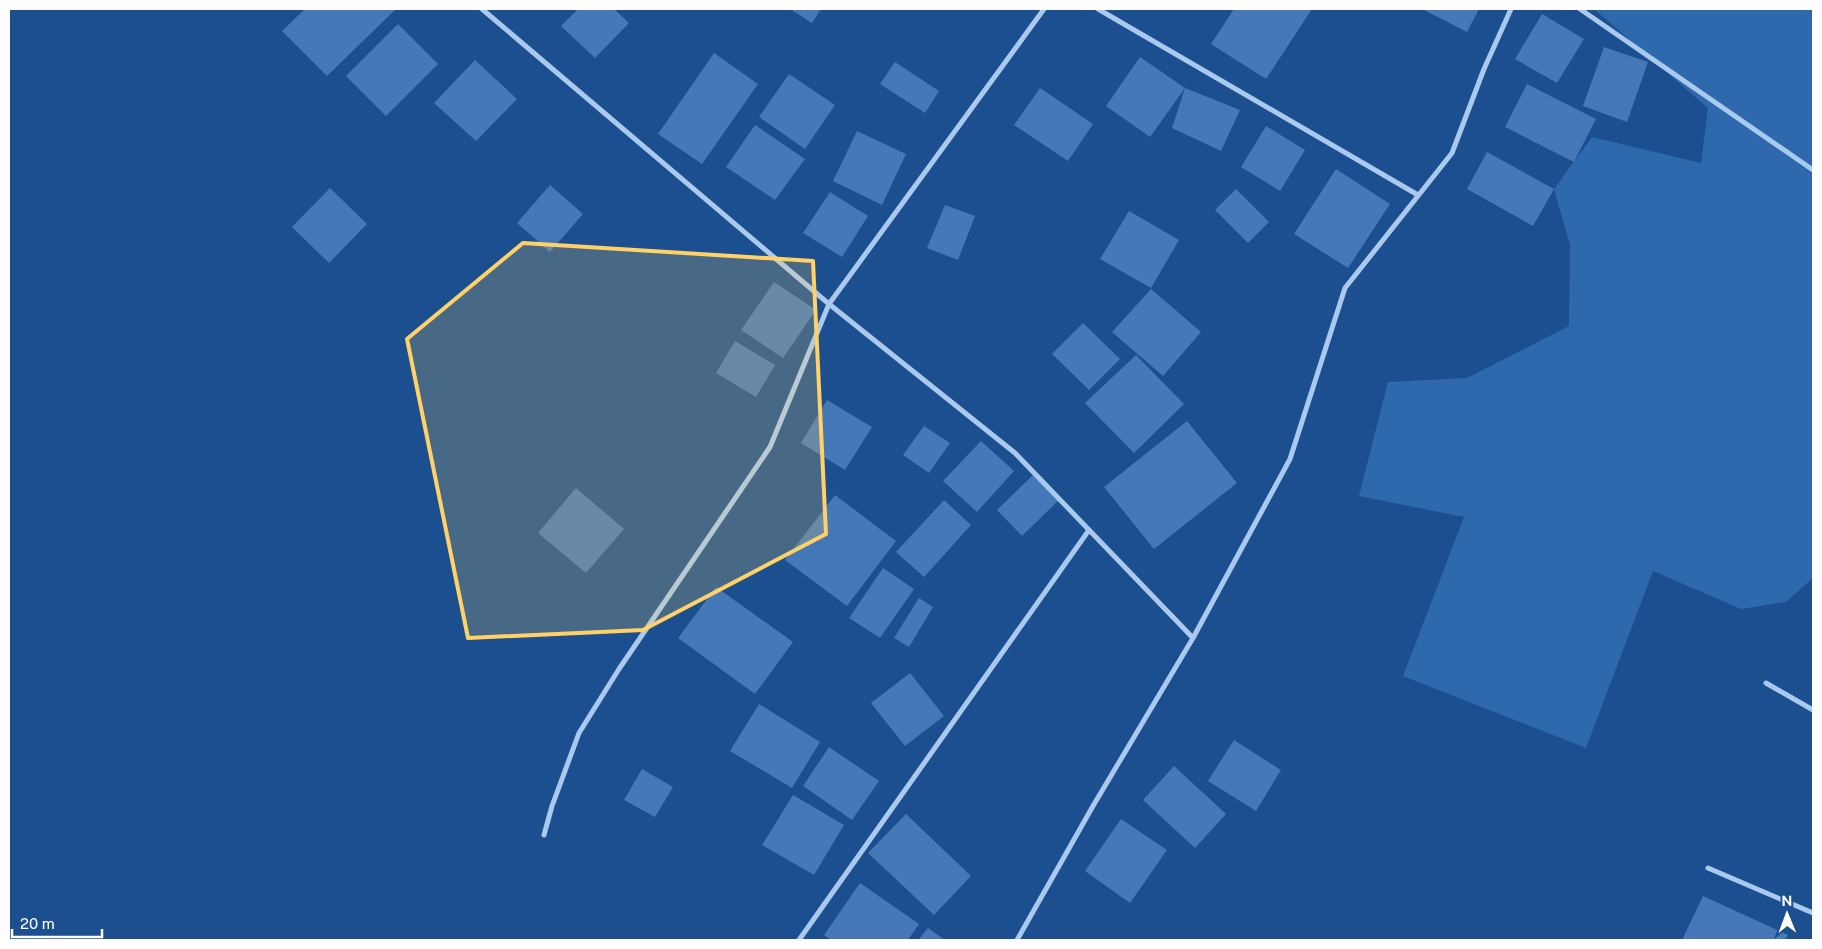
<svg xmlns="http://www.w3.org/2000/svg" width="1822" height="949" viewBox="0 0 1822 949" font-family="'Public Sans',sans-serif">
	<rect width="100%" height="100%" fill="#1b4f8f"/>
	<polygon fill="#2e69ad" points="1594,9 1813,9 1813,578 1786,602 1741,609 1653,571 1586,748 1403,676 1464,517 1359,496 1388,382 1467,378 1569,326 1570,245 1554,189 1592,137 1701,163 1708,108"/>
	<g fill="#4478b7">
		<polygon points="305,9 396,9 327,76 282,31"/>
		<polygon points="578,9 614,9 629,23 595,58 561,26"/>
		<polygon points="790,9 821,9 812,23"/>
		<polygon points="1234,9 1312,9 1266,79 1211,44"/>
		<polygon points="1422,9 1479,9 1467,32"/>
		<polygon points="1542,14 1584,39 1557,83 1515,59"/>
		<polygon points="398,24 438,64 386,116 346,76"/>
		<polygon points="1604,47 1648,62 1627,122 1583,106"/>
		<polygon points="714,53 758,84 702,164 658,134"/>
		<polygon points="1140,57 1185,88 1150,137 1106,106"/>
		<polygon points="475,60 517,99 476,141 434,103"/>
		<polygon points="895,62 939,91 925,113 880,84"/>
		<polygon points="789,74 835,105 805,149 759,117"/>
		<polygon points="1527,84 1596,119 1574,162 1505,127"/>
		<polygon points="1040,88 1093,124 1068,161 1014,125"/>
		<polygon points="1185,88 1240,110 1221,151 1172,128"/>
		<polygon points="755,125 805,159 775,200 726,167"/>
		<polygon points="1266,126 1305,150 1280,191 1241,167"/>
		<polygon points="857,131 906,154 882,205 833,181"/>
		<polygon points="1487,152 1554,189 1533,226 1467,189"/>
		<polygon points="1336,169 1390,204 1348,268 1294,234"/>
		<polygon points="550,185 583,214 550,252 517,223"/>
		<polygon points="330,188 367,224 329,263 292,227"/>
		<polygon points="1236,189 1269,222 1248,243 1215,210"/>
		<polygon points="830,192 868,216 842,257 803,233"/>
		<polygon points="945,205 975,216 958,260 927,248"/>
		<polygon points="1129,211 1179,240 1151,288 1100,259"/>
		<polygon points="774,282 816,310 783,358 741,330"/>
		<polygon points="1151,289 1201,332 1163,376 1112,332"/>
		<polygon points="1083,323 1120,359 1089,390 1052,354"/>
		<polygon points="735,341 775,365 756,397 716,373"/>
		<polygon points="1136,355 1184,404 1134,453 1085,403"/>
		<polygon points="827,400 872,427 845,470 801,443"/>
		<polygon points="1187,421 1237,483 1154,549 1104,487"/>
		<polygon points="924,426 950,443 929,473 903,455"/>
		<polygon points="981,441 1014,471 977,512 943,481"/>
		<polygon points="1034,474 1059,500 1022,536 997,510"/>
		<polygon points="576,488 624,529 586,573 538,533"/>
		<polygon points="835,495 896,541 847,606 785,560"/>
		<polygon points="944,500 971,525 924,577 896,552"/>
		<polygon points="883,568 914,589 880,638 849,618"/>
		<polygon points="716,587 793,642 755,694 678,638"/>
		<polygon points="919,598 933,607 909,647 894,638"/>
		<polygon points="910,673 944,716 905,746 871,703"/>
		<polygon points="759,704 820,742 792,788 730,751"/>
		<polygon points="1234,740 1281,770 1256,811 1208,781"/>
		<polygon points="829,747 879,781 852,820 803,786"/>
		<polygon points="1174,766 1226,814 1195,848 1143,800"/>
		<polygon points="642,769 673,787 655,817 624,800"/>
		<polygon points="793,795 844,825 814,875 762,845"/>
		<polygon points="906,814 971,876 934,915 868,853"/>
		<polygon points="1121,819 1167,850 1130,903 1085,871"/>
		<polygon points="860,883 919,924 908,940 831,940 824,935"/>
		<polygon points="1703,896 1788,935 1785,940 1682,940"/>
		<polygon points="928,928 945,940 918,940"/>
	</g>
	<g fill="none" stroke-linecap="round" stroke-linejoin="round">
		<g stroke="#a9c9ee" stroke-width="5">
			<polyline points="482,9 829,304 1015,453 1193,638"/>
			<polyline points="1098,9 1418,195"/>
			<polyline points="1580,9 1813,170"/>
			<polyline points="1766,683 1813,710"/>
			<polyline points="544,835 552,806 579,733 619,669 770,447 829,304 1044,9"/>
			<polyline points="1708,868 1813,913"/>
			<polyline points="799,940 1089,530"/>
			<polyline points="1017,940 1093,806 1193,638 1290,459 1345,288 1452,153 1484,69 1511,9"/>
		</g>
	</g>
	<path fill="#ffd166" fill-opacity="0.2" stroke="#ffd166" stroke-width="4" stroke-linejoin="round" d="M523,243L813,261L826,534L643,630L468,638L407,339Z"/>
	<rect width="1822" height="949" fill="none" stroke="#ffffff" stroke-width="20"/>
	<g transform="translate(1787 914) rotate(359)" stroke="#1b4f8f" stroke-width="4" paint-order="stroke">
	<path d="M0-4L9 19L0 12L-9 19Z" fill="#ffffff"/>
	<text y="-8" font-size="14" font-weight="bold" text-anchor="middle" fill="#ffffff">N</text>
	</g>
	<path d="M12 929v8h90v-8" fill="none" stroke="#ffffff" stroke-width="2.5"/>
	<text x="20" y="929" font-size="15" fill="#ffffff" stroke="#1b4f8f" stroke-width="4" paint-order="stroke">20 m</text>
</svg>
